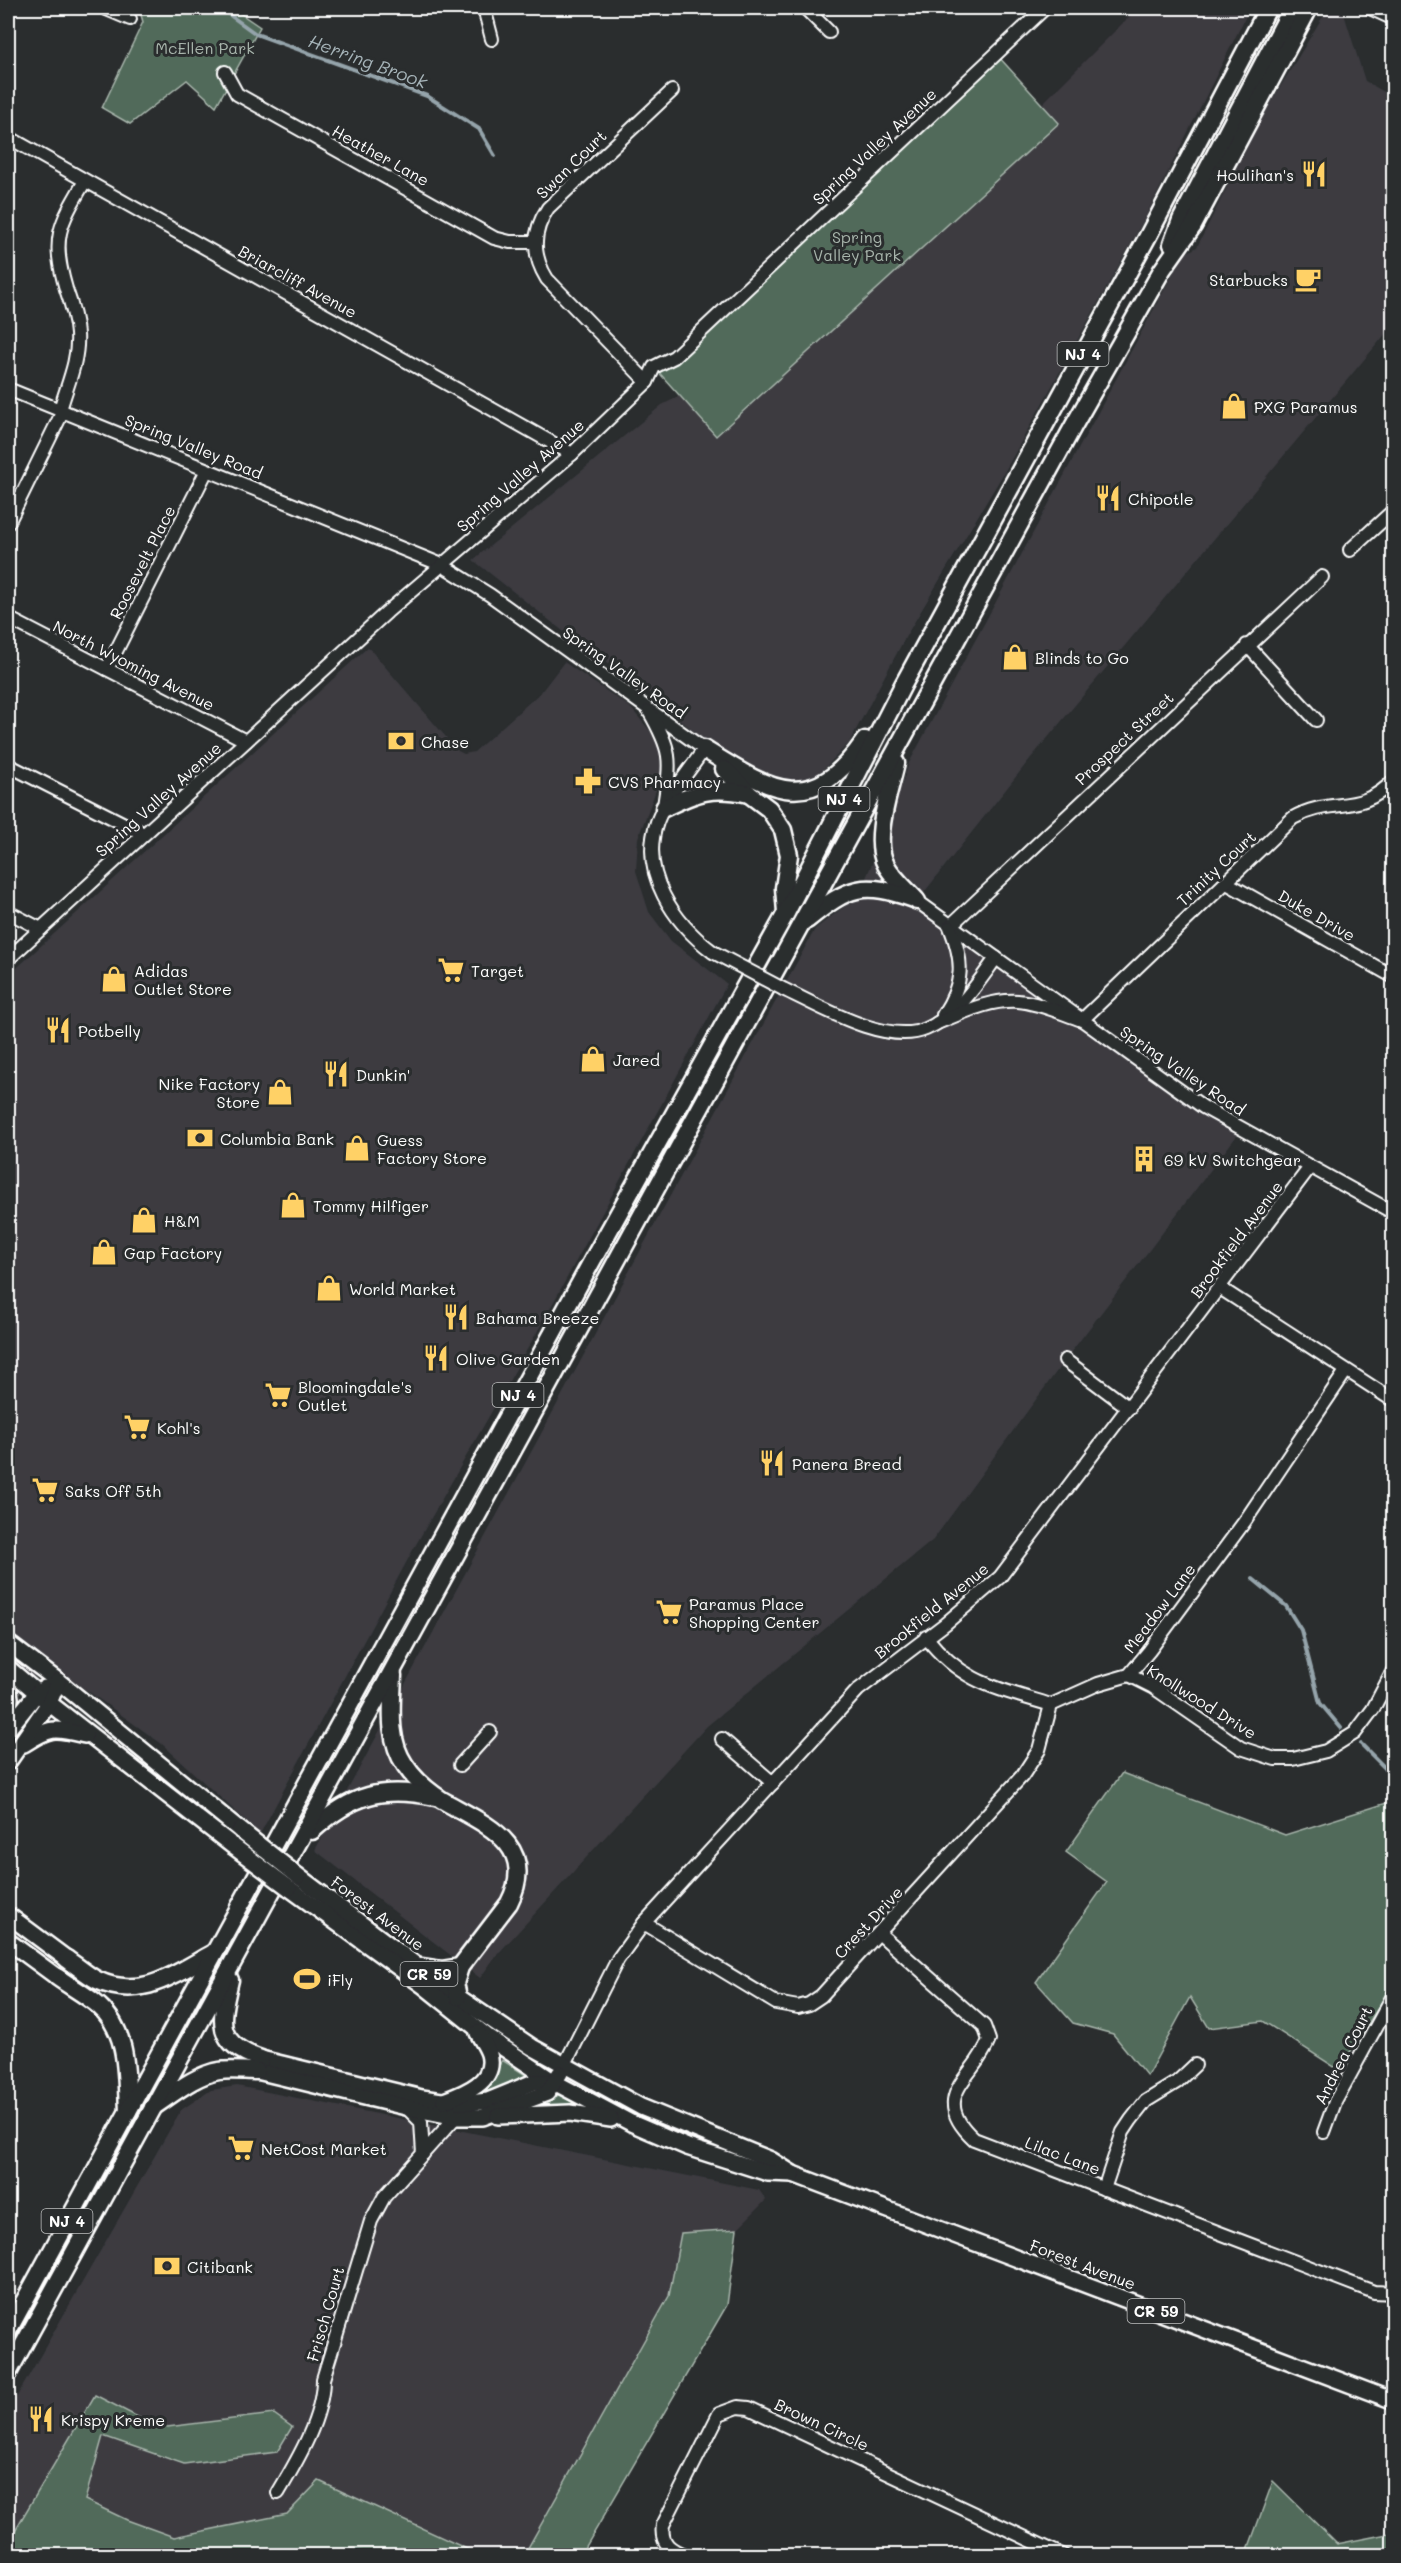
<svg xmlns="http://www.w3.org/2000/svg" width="1401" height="2563" viewBox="0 0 1401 2563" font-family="Mali,sans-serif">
	<rect width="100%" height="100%" fill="#2a2d2e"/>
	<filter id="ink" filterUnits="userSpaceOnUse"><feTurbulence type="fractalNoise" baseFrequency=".0167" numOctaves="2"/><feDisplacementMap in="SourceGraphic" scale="12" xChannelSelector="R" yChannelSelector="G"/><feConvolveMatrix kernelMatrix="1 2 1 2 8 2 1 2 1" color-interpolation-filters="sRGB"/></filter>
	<g filter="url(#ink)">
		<g fill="#3c3b41">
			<polygon points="1138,8 1250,8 1144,220 1005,471 906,636 849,743 814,779 784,782 706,742 628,675 587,650 473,560 662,405 680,396 716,436 1059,123 1042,104"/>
			<polygon points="1328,8 1344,14 1365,81 1393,97 1393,325 1030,759 918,900 1242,1129 1065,1360 933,1540 707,1726 495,1957 480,1978 315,1850 815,929 858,896 885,834 909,763 1183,255 1197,247 1263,115"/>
			<polygon points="368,647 458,751 464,754 474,752 541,692 564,662 630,707 656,738 661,751 664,769 638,838 636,871 649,912 671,941 727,984 545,1318 414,1548 260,1834 162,1744 47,1662 8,1702 8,976"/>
			<polygon points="237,2086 759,2190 766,2200 737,2229 681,2233 669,2296 524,2555 480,2555 319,2481 287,2514 174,2538 127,2520 84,2500 103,2436 184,2463 273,2414 159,2428 95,2396 14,2532 8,2556 8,2412 181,2110 211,2090"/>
		</g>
		<g fill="#516b5a" stroke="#a8b5ac" stroke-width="1.5">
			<polygon points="139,8 232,8 260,27 216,106 187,80 130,124 102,108 143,22"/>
			<polygon points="997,55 1059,123 716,436 654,367"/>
			<polygon points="1122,1773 1285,1835 1393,1801 1393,1984 1339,2070 1263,2021 1209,2028 1190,1997 1147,2076 1113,2034 1073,2023 1036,1982 1107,1882 1066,1852"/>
			<polygon points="502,2060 529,2077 490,2093 487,2090"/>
			<polygon points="559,2095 584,2108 528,2108"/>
			<polygon points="737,2229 727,2305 581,2555 524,2555 669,2296 681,2233"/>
			<polygon points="95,2395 159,2428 274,2414 292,2427 277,2452 184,2464 103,2436 85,2500 127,2520 174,2537 287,2514 319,2481 480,2555 378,2556 351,2549 326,2556 8,2556 14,2532"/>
			<polygon points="1273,2481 1337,2544 1393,2533 1393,2555 1246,2555"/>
		</g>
		<polygon fill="#4e6873" stroke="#95a4ab" stroke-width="1.5" points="351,2549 378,2555 326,2555"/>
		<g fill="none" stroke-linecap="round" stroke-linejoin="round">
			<g stroke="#95a4ab" stroke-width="4">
				<polyline points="220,8 256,34 427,96 479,129 495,156"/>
				<polyline points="1253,1579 1286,1606 1301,1630 1320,1703 1341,1728"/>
				<polyline points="1361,1744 1394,1777"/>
			</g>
			<g stroke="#fff" stroke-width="16">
				<g id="minor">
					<polyline points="104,8 130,19"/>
					<polyline points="486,8 486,16 492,39"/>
					<polyline points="805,8 829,32"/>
					<polyline points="1370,8 1394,19"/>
					<polyline points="225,72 237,94 494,238 510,242 535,242"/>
					<polyline points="8,137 572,454"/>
					<path d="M647,382L547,279C532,255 532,232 548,208L672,91"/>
					<path d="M8,389L442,565L490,595L704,749C689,772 667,796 657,822C639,873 674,923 713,952"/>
					<path d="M60,410C67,385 79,360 77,334C76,318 71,303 66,289C51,238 59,225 85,181"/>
					<polyline points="8,523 63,411"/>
					<polyline points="1350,550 1394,510"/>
					<polyline points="8,618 246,741"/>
					<polyline points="1247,645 1316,720"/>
					<polyline points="107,669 207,470"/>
					<path d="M649,711C673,753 671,759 664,806"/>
					<polyline points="8,765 144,834"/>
					<polyline points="1225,882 1394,977"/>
					<polyline points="917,901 1203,1107 1394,1213"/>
					<polyline points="8,912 41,929"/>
					<polyline points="950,926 1322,577"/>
					<polyline points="8,959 387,612 572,454 647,382 654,367 674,357 1045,8"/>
					<path d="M783,989C819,1006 886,1046 926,1029C957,1016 977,984 996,958"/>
					<path d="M943,1015C964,983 964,962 950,927"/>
					<path d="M937,1023C962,1013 990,999 1018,1001C1040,1003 1061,1013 1082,1020L1293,818C1332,796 1359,817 1394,780"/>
					<polyline points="1220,1288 1394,1401"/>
					<polyline points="1065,1360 1129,1408"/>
					<path d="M926,1637C963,1684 997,1688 1051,1705L1098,1684L1129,1675L1149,1651L1245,1521L1346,1371"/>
					<polyline points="1129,1675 1153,1687 1241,1748 1275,1759 1293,1759 1326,1751 1355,1733 1373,1709 1394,1669"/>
					<polyline points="722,1739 773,1783"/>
					<polyline points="460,1765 490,1732"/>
					<polyline points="644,1923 776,2003 798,2007 809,2004 821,1996 1022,1776 1039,1750 1051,1705"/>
					<path d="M880,1934L984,2026L989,2040C975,2078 927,2096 974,2139L1374,2292L1394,2293"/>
					<polyline points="564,2066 618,1959 644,1923 858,1690 945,1624 1000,1577 1310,1167"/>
					<polyline points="407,2108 421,2122 423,2154"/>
					<polyline points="1324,2132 1335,2102 1394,1994"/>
					<polyline points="1104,2189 1123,2132 1131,2120 1146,2101 1177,2082 1195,2065"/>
					<path d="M278,2493C297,2461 323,2418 323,2379L371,2221L384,2197L454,2119L458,2111"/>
					<path d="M687,2556C671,2550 660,2544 663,2525L719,2414L738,2407L749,2408L1064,2556"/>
				</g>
			</g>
			<g stroke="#fff" stroke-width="20">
				<g id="major">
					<polyline points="8,1643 58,1681 240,1830"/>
					<polyline points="8,1668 49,1703 233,1846"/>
					<polyline points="8,1685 10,1698 8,1719"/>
					<polyline points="8,1729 37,1693 45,1688"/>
					<path d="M24,1744C51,1726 55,1728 85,1735"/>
					<polyline points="8,1762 49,1703 58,1681"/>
					<polyline points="298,1876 458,1997 532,2047 641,2107 771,2160 793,2174 1394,2401"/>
					<polyline points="289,1888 424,1986 489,2038 554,2082 631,2123 687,2147 768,2173 793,2174"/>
					<polyline points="8,1915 67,1959"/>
					<polyline points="8,1941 57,1977"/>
					<polyline points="261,2059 422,2098 461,2104 488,2101 534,2082 554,2082"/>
					<polyline points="257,2071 406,2107 456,2117 483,2117 547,2093 560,2073"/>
					<path d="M444,2101C463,2094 497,2082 489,2054C487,2047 481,2039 478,2033"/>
					<polyline points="498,2116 570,2113 611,2119"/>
				</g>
			</g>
			<g stroke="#fff" stroke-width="21">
				<g id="highway">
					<polyline points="1172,244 1181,220 1292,8"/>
					<path d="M704,749C770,790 811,819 865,740"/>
					<path d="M896,763C890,791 872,839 886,865C893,878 907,890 917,901"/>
					<polyline points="724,769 749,794 769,809 783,830 789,855 784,888 786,912"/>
					<path d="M664,808C697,792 712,786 749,794"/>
					<path d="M807,920C849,886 863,881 914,899"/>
					<path d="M393,1675C392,1705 387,1739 405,1765C414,1779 428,1791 442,1800C484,1824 539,1844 509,1903L460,1967L455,1983L458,1997"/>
					<path d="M312,1831C352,1794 382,1786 435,1797"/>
					<path d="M67,1959C77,1966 87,1975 97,1980C141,2001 176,1973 213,1953"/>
					<polyline points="421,1967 441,1970 460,1967"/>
					<path d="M57,1977C71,1987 86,1995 99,2006C129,2032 126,2075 128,2111"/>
					<path d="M230,1980C220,2022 214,2043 261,2059"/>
					<path d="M153,2107C173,2094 195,2075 219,2071C231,2069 245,2071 257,2071"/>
					<polyline points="8,2331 592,1261 786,913 903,685 1148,236 1268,8"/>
					<polyline points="8,2373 1074,425 1162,270 1193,226 1309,8"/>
				</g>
			</g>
			<use href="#minor" stroke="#2a2d2e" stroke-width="12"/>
			<use href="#major" stroke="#2a2d2e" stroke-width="15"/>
			<use href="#highway" stroke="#2a2d2e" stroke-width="16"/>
			<g stroke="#fff" stroke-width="16" stroke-linecap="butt">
				<polyline id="minor-bridge" points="713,952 783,989"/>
			</g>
			<g stroke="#fff" stroke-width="20" stroke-linecap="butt">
				<g id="major-bridge">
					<polyline points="240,1830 298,1876"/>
					<polyline points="233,1846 289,1888"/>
				</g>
			</g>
			<use href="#minor-bridge" stroke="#2a2d2e" stroke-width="12"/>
			<use href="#major-bridge" stroke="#2a2d2e" stroke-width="15"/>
		</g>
	</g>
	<defs>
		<g id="restaurant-bare" transform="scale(2.07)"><path d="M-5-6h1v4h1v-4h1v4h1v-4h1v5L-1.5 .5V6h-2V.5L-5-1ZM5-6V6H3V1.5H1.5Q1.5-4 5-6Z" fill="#ffd166" stroke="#2a2d2e" stroke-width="2.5" paint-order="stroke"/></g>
		<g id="cafe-bare" transform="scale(2.07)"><path d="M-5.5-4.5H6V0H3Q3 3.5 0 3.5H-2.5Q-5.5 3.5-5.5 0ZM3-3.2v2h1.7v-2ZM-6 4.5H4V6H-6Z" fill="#ffd166" stroke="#2a2d2e" stroke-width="2.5" paint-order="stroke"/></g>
		<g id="shop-bare" transform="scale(2.07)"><path d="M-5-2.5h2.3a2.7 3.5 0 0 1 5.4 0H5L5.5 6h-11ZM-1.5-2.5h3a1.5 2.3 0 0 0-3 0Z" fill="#ffd166" stroke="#2a2d2e" stroke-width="2.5" paint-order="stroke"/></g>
		<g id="bank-bare" transform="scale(2.07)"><path d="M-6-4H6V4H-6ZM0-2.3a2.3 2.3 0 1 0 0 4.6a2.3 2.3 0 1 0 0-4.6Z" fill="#ffd166" stroke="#2a2d2e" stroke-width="2.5" paint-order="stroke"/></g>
		<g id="pharmacy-bare" transform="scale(2.07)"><path d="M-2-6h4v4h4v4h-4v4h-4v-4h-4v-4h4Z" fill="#ffd166" stroke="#2a2d2e" stroke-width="2.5" paint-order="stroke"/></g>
		<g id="supermarket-bare" transform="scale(2.07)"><path d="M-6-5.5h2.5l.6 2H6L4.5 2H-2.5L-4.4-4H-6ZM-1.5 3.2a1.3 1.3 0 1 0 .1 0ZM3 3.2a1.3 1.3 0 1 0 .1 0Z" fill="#ffd166" stroke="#2a2d2e" stroke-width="2.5" paint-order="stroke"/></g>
		<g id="building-bare" transform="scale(2.07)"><path d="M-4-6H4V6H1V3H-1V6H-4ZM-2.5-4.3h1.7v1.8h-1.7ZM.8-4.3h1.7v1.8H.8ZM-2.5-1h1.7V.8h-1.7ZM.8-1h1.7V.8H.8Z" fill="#ffd166" stroke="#2a2d2e" stroke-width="2.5" paint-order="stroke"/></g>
		<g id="stadium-bare" transform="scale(2.07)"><path d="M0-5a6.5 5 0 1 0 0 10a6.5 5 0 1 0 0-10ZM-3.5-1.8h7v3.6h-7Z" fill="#ffd166" stroke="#2a2d2e" stroke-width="2.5" paint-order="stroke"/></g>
	</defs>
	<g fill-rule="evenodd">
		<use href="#restaurant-bare" x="1314" y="174"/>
		<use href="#cafe-bare" x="1308" y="279"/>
		<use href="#shop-bare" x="1234" y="406"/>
		<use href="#restaurant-bare" x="1108" y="498"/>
		<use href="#shop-bare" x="1015" y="657"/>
		<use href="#bank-bare" x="401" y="741"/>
		<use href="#pharmacy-bare" x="588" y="781"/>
		<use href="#supermarket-bare" x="451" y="970"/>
		<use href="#shop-bare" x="114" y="979"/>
		<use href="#restaurant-bare" x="58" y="1030"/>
		<use href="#shop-bare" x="593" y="1059"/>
		<use href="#restaurant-bare" x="336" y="1074"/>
		<use href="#shop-bare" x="280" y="1092"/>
		<use href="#bank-bare" x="200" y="1138"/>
		<use href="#shop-bare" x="357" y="1148"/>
		<use href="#building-bare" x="1144" y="1159"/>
		<use href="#shop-bare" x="293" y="1205"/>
		<use href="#shop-bare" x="144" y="1220"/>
		<use href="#shop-bare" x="104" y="1252"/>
		<use href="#shop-bare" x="329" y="1288"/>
		<use href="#restaurant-bare" x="456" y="1317"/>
		<use href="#restaurant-bare" x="436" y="1358"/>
		<use href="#supermarket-bare" x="278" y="1395"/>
		<use href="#supermarket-bare" x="137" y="1427"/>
		<use href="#restaurant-bare" x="772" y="1463"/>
		<use href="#supermarket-bare" x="45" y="1490"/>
		<use href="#supermarket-bare" x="669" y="1612"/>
		<use href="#stadium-bare" x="307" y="1979"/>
		<use href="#supermarket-bare" x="241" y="2148"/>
		<use href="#bank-bare" x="167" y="2266"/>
		<use href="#restaurant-bare" x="41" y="2419"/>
	</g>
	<g text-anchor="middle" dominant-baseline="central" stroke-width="6" stroke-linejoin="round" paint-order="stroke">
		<g fill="#2a2d2e" stroke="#bfc0c0" stroke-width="1.5">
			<rect x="1057.5" y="342" width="51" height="24" rx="4.5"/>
			<rect x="818.5" y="787" width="51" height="24" rx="4.5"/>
			<rect x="492.5" y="1383" width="51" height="24" rx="4.5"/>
			<rect x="400.5" y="1962" width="57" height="24" rx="4.5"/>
			<rect x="41.5" y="2209" width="51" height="24" rx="4.5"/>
			<rect x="1127.5" y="2299" width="57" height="24" rx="4.5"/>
		</g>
		<g font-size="15" font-weight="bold" fill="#fff">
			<text x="1083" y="354">NJ 4</text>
			<text x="844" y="799">NJ 4</text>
			<text x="518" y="1395">NJ 4</text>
			<text x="429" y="1974">CR 59</text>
			<text x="67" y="2221">NJ 4</text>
			<text x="1156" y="2311">CR 59</text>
		</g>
		<g font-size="16" fill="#a8b5ac" stroke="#2a2d2e">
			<text x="205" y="47">McEllen Park</text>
			<text x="857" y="236">Spring<tspan x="857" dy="18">Valley Park</tspan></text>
		</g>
		<g font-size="16" fill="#fff" stroke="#2a2d2e">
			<text transform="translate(874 146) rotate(-43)">Spring Valley Avenue</text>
			<text transform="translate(381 155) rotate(29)">Heather Lane</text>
			<text transform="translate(571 164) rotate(-44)">Swan Court</text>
			<text transform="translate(298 281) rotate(29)">Briarcliff Avenue</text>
			<text transform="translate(194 446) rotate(22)">Spring Valley Road</text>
			<text transform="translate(520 475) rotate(-41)">Spring Valley Avenue</text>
			<text transform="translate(142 562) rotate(-63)">Roosevelt Place</text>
			<text transform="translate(134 665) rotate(27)">North Wyoming Avenue</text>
			<text transform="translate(625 672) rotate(35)">Spring Valley Road</text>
			<text transform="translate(1124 738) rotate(-43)">Prospect Street</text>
			<text transform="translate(158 799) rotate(-42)">Spring Valley Avenue</text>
			<text transform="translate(1216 868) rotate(-43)">Trinity Court</text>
			<text transform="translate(1317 915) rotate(30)">Duke Drive</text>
			<text transform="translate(1183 1070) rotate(34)">Spring Valley Road</text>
			<text transform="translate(1236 1239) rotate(-53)">Brookfield Avenue</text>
			<text transform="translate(1159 1608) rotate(-53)">Meadow Lane</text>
			<text transform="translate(931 1610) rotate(-39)">Brookfield Avenue</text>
			<text transform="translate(1202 1701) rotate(32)">Knollwood Drive</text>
			<text transform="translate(378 1913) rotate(37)">Forest Avenue</text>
			<text transform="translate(868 1922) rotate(-47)">Crest Drive</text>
			<text transform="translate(1343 2055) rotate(-63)">Andrea Court</text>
			<text transform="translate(1063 2155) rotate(21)">Lilac Lane</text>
			<text transform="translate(1083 2264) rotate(21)">Forest Avenue</text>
			<text transform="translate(325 2314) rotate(-74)">Frisch Court</text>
			<text transform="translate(822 2424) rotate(25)">Brown Circle</text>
		</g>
		<g font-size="16" fill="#fff" stroke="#2a2d2e" text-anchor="start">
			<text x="1294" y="174" text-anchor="end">Houlihan's</text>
			<text x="1288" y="279" text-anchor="end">Starbucks</text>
			<text x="1254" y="406">PXG Paramus</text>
			<text x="1128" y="498">Chipotle</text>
			<text x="1035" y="657">Blinds to Go</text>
			<text x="421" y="741">Chase</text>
			<text x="608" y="781">CVS Pharmacy</text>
			<text x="134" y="970">Adidas<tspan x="134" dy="18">Outlet Store</tspan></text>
			<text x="471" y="970">Target</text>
			<text x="78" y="1030">Potbelly</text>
			<text x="613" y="1059">Jared</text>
			<text x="356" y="1074">Dunkin'</text>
			<text x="260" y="1083" text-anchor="end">Nike Factory<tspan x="260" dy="18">Store</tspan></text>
			<text x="220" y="1138">Columbia Bank</text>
			<text x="377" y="1139">Guess<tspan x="377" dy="18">Factory Store</tspan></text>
			<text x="1164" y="1159">69 kV Switchgear</text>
			<text x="313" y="1205">Tommy Hilfiger</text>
			<text x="164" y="1220">H&amp;M</text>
			<text x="124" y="1252">Gap Factory</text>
			<text x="349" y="1288">World Market</text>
			<text x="476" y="1317">Bahama Breeze</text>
			<text x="456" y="1358">Olive Garden</text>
			<text x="298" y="1386">Bloomingdale's<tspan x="298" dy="18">Outlet</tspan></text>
			<text x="157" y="1427">Kohl's</text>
			<text x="792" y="1463">Panera Bread</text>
			<text x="65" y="1490">Saks Off 5th</text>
			<text x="689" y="1603">Paramus Place<tspan x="689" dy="18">Shopping Center</tspan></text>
			<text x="327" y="1979">iFly</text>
			<text x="261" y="2148">NetCost Market</text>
			<text x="187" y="2266">Citibank</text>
			<text x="61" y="2419">Krispy Kreme</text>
		</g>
		<g font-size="18" font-style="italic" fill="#a6b4b9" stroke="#2a2d2e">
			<text transform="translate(368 61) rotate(20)">Herring Brook</text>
		</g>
	</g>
	<rect width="1401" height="2563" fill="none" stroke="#2a2d2e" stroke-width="30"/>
	<rect x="15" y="15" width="1371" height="2533" fill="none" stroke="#fff" stroke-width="2" filter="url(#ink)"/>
</svg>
